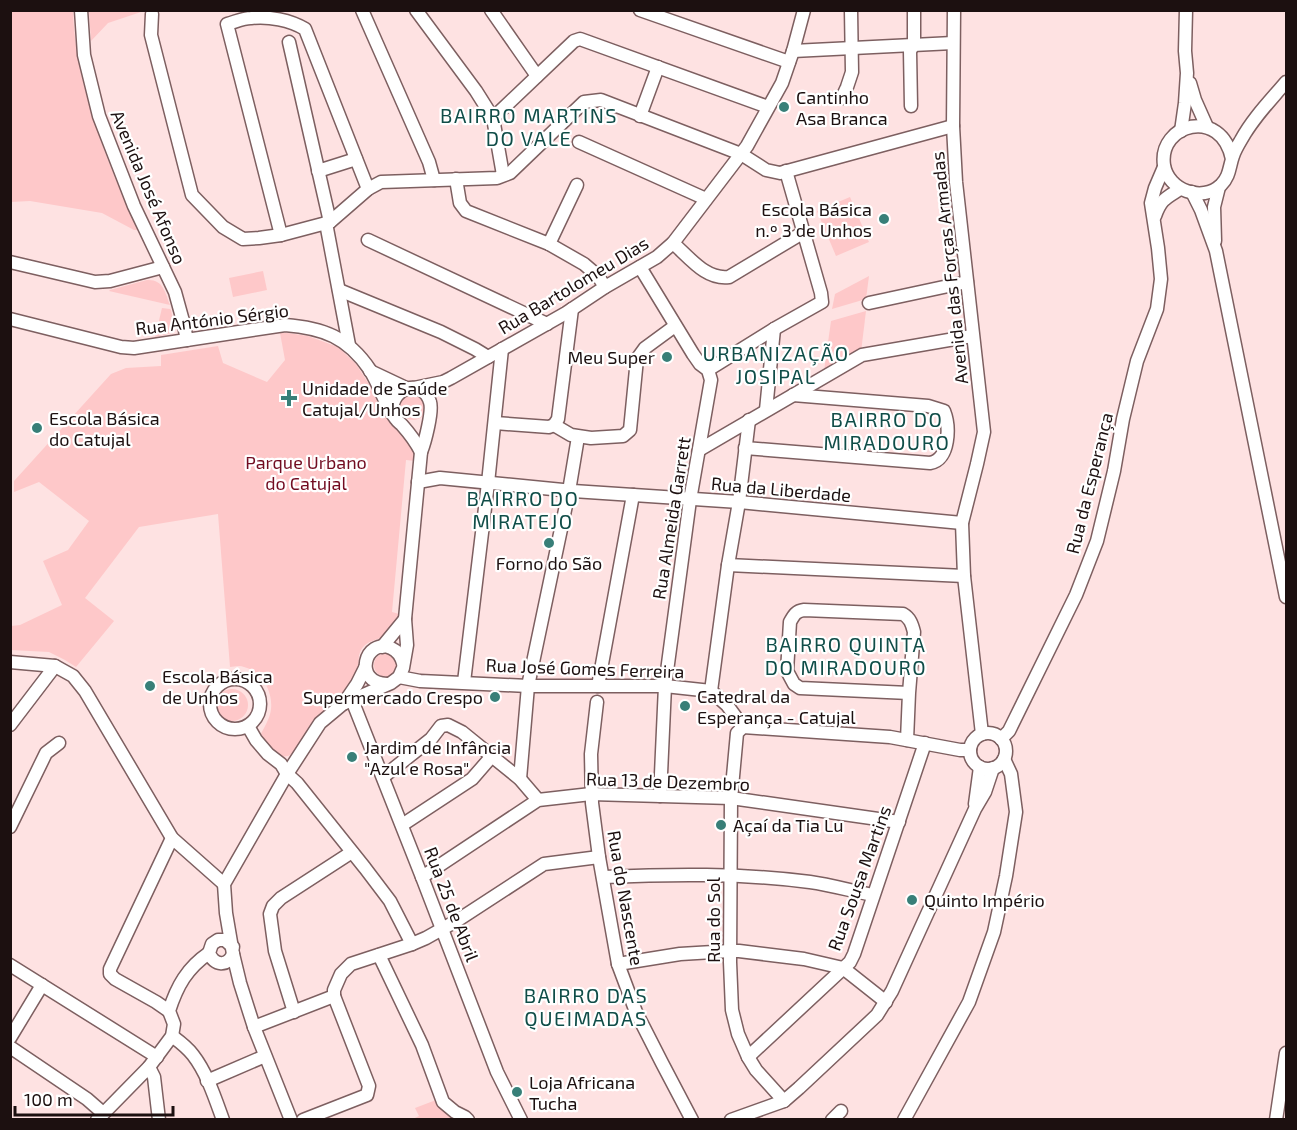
<svg xmlns="http://www.w3.org/2000/svg" width="1297" height="1130" viewBox="0 0 1297 1130" font-family="'Exo 2',sans-serif">
	<rect width="100%" height="100%" fill="#fee2e2"/>
	<g fill="#fec8c9">
		<path d="M11,11H73C75,84 108,165 138,230H134L102,213L30,201L11,202Z"/>
		<polygon points="89,11 89,10 144,11 108,23 91,41"/>
		<polygon points="850,197 869,242 836,256 817,211"/>
		<polygon points="263,271 267,290 233,297 229,278"/>
		<polygon points="869,276 866,299 832,309 835,294"/>
		<path d="M147,280C163,279 165,292 170,305L109,291L110,290Z"/>
		<polygon points="162,308 170,309 171,310 175,329 171,333 155,337"/>
		<polygon points="866,311 861,352 824,371 831,321"/>
		<path d="M280,333H288L308,336L338,347L356,364L381,403L391,425L405,435L414,450L415,461L406,460L392,612L399,614C396,622 394,632 385,636C378,640 370,640 364,646C355,655 361,667 357,676C355,681 341,699 337,702C329,709 318,713 312,722C306,730 297,753 288,756C275,759 267,745 260,736C264,727 270,719 271,709C273,692 262,671 244,667C239,665 234,667 230,667L218,514L139,527L85,598L114,621L76,667L65,660L49,652L11,650V626L20,625L62,605L43,561L68,550L89,521L39,482L14,492V481L111,374L126,368L161,366V355L218,346L223,363L267,382L285,360Z"/>
		<circle cx="413" cy="407" r="13"/>
		<circle cx="386" cy="665" r="12"/>
		<circle cx="232" cy="705" r="16"/>
		<polygon points="436,1100 441,1108 457,1119 411,1120 419,1116 415,1108"/>
	</g>
	<g fill="none" stroke-linecap="round" stroke-linejoin="round">
		<g stroke="#7d5f60" stroke-width="15">
			<g id="minor">
				<polyline points="81,10 84,55 99,116 134,206 175,292 183,321 187,340"/>
				<polyline points="362,10 429,162 434,180"/>
				<polyline points="416,10 476,91 493,118 503,175"/>
				<polyline points="491,10 537,76"/>
				<polyline points="640,10 789,62"/>
				<polyline points="954,10 953,126 956,182 984,432 977,464 962,523 964,576 982,734"/>
				<polyline points="152,14 151,35 192,195 223,227 243,239 259,238 281,235 330,222 368,189 381,182 497,178 510,173 584,102 601,100 741,154 766,170 780,173 953,126"/>
				<polyline points="289,42 330,222"/>
				<polyline points="793,51 953,43"/>
				<polyline points="1190,83 1195,100 1207,127"/>
				<polyline points="842,98 847,87 852,72 851,10"/>
				<polyline points="911,106 910,51 914,44 914,10"/>
				<polyline points="640,116 658,67"/>
				<polyline points="493,118 574,41 580,39 768,107"/>
				<polyline points="1181,131 1185,103 1187,73 1185,51 1186,10"/>
				<polyline points="579,142 706,199"/>
				<path d="M1232,159C1221,106 1158,124 1164,165C1168,190 1202,203 1221,185C1230,176 1229,167 1233,156C1235,150 1238,145 1241,140C1253,118 1270,101 1286,82"/>
				<polyline points="318,171 356,159"/>
				<polyline points="456,179 460,203 466,211 549,244 584,264 598,276 605,287"/>
				<polyline points="1192,192 1201,210 1216,251 1286,597"/>
				<path d="M1155,216C1161,199 1166,198 1180,189"/>
				<polyline points="326,223 349,345"/>
				<path d="M281,235L227,24C235,22 243,18 251,18C269,16 290,20 305,29L368,189"/>
				<polyline points="368,240 547,324"/>
				<polyline points="1215,241 1214,207 1219,187"/>
				<path d="M673,243C690,258 706,280 729,277L804,232"/>
				<polyline points="549,244 577,185"/>
				<polyline points="10,262 95,282 110,281 163,267"/>
				<polyline points="640,267 693,354 700,364 708,370 711,380 690,500 665,686 660,796"/>
				<polyline points="339,290 441,332 475,349 488,357"/>
				<polyline points="869,303 967,282"/>
				<path d="M10,319L121,347L134,348L285,325C323,328 348,337 370,370C380,386 385,405 396,419C398,422 400,423 402,425C410,434 416,442 421,452"/>
				<polyline points="708,370 774,329 822,302 821,293 786,171"/>
				<polyline points="370,371 406,388"/>
				<polyline points="414,388 443,382 451,378 566,313 605,287 657,257 673,243 747,146 782,83 793,51 804,10"/>
				<polyline points="766,410 774,329"/>
				<polyline points="495,423 549,427 554,425 558,419 572,309"/>
				<polyline points="554,425 571,435 591,438 623,436 630,430 637,359 645,348 675,326"/>
				<path d="M745,448L930,463C950,460 950,426 944,411L928,406L793,395"/>
				<polyline points="699,450 862,355 972,336"/>
				<polyline points="418,482 440,478 573,491 739,502 962,523"/>
				<polyline points="728,565 964,576"/>
				<polyline points="382,647 405,619"/>
				<polyline points="10,662 55,666 73,676 85,691 172,838 224,884"/>
				<polyline points="399,677 420,681 528,686 665,686 711,691 727,705 743,727 890,737 960,750 970,750"/>
				<circle cx="235" cy="704" r="25"/>
				<polyline points="464,682 488,483 502,349"/>
				<path d="M387,684C352,683 365,637 391,648C398,651 401,656 403,663"/>
				<polyline points="598,686 633,495"/>
				<polyline points="711,691 728,565 739,502 749,420"/>
				<polyline points="352,700 422,877 497,1072 521,1120"/>
				<polyline points="597,702 591,754 592,803 599,857 618,964 636,1012 662,1063 692,1120"/>
				<path d="M345,703L391,683L399,677L403,668L407,645L405,619L421,452C425,442 433,411 430,402C423,379 391,385 392,413"/>
				<polyline points="10,725 55,666"/>
				<polyline points="248,726 256,740 268,754 281,764 287,774 297,783 365,868 390,901 412,944"/>
				<polyline points="743,727 737,733 731,798 730,962 732,1010 738,1034 748,1057 756,1070 784,1101"/>
				<circle cx="988" cy="751" r="18"/>
				<polyline points="1001,739 1009,731 1076,595 1097,541 1114,471 1123,419 1137,361 1157,309 1161,279 1158,248 1151,203 1155,188 1164,167"/>
				<path d="M907,740L909,693L914,632C912,624 910,618 903,614L804,610C796,611 794,615 790,622L787,671L794,684L800,688L909,693"/>
				<polyline points="383,777 431,739 441,726 448,725 462,732 520,779 538,800"/>
				<polyline points="520,779 528,686 569,491 578,437"/>
				<polyline points="975,804 980,767"/>
				<polyline points="402,825 472,779 492,756"/>
				<polyline points="10,827 46,753 59,743"/>
				<polyline points="422,877 538,800 591,794 731,798 899,822"/>
				<path d="M603,877C672,874 741,873 810,882C831,885 852,891 873,895"/>
				<path d="M233,947L225,940H218L212,944L209,953C214,966 228,967 233,954"/>
				<polyline points="379,955 422,1045 443,1102 455,1112 465,1117 468,1120"/>
				<polyline points="618,964 680,954 730,951 739,951 804,959 843,968 886,1002"/>
				<polyline points="10,965 157,1057"/>
				<polyline points="169,1011 156,1002 115,979 110,974 110,969 172,838"/>
				<polyline points="294,1012 275,951 270,914 273,906 281,898 352,852"/>
				<polyline points="254,1027 334,996 334,990 341,974 351,964 412,944 426,938 458,920 544,864 599,857"/>
				<path d="M172,1036C180,1042 187,1047 193,1055C207,1073 215,1098 223,1120"/>
				<polyline points="10,1038 42,985"/>
				<polyline points="10,1047 87,1099 103,1113"/>
				<polyline points="748,1057 850,962 854,954 925,743"/>
				<polyline points="149,1067 154,1077 159,1120"/>
				<polyline points="207,1081 265,1056"/>
				<path d="M97,1120L149,1067L172,1036L174,1024L169,1011C177,986 187,968 209,953"/>
				<polyline points="291,1120 254,1027 240,983 233,954 226,913 224,884 287,774 320,723 344,703 357,684 365,668"/>
				<polyline points="303,1120 367,1095 369,1086 334,996"/>
				<polyline points="731,1120 784,1101 799,1088 877,1015 892,991 975,809 985,792 993,768"/>
				<polyline points="832,1120 841,1111"/>
				<polyline points="904,1120 969,1002 994,932 1006,876 1016,812 1011,774 1004,759"/>
				<polyline points="1276,1120 1286,1053"/>
			</g>
		</g>
		<use href="#minor" stroke="#fff" stroke-width="12"/>
	</g>
	<g fill="#387f78" stroke="#fff" stroke-width="2">
		<circle cx="784" cy="107" r="6"/>
		<circle cx="884" cy="219" r="6"/>
		<circle cx="667" cy="357" r="6"/>
		<path d="M286 389h6v6h6v6h-6v6h-6v-6h-6v-6h6z"/>
		<circle cx="37" cy="428" r="6"/>
		<circle cx="549" cy="543" r="6"/>
		<circle cx="150" cy="686" r="6"/>
		<circle cx="495" cy="697" r="6"/>
		<circle cx="685" cy="706" r="6"/>
		<circle cx="352" cy="757" r="6"/>
		<circle cx="721" cy="825" r="6"/>
		<circle cx="912" cy="900" r="6"/>
		<circle cx="517" cy="1092" r="6"/>
	</g>
	<g text-anchor="middle" dominant-baseline="central" stroke-width="4.5" stroke-linejoin="round" paint-order="stroke">
		<g font-size="18" fill="#1c1010" stroke="#fff" text-anchor="start">
			<text x="796" y="97">Cantinho<tspan x="796" dy="21">Asa Branca</tspan></text>
			<text x="872" y="209" text-anchor="end">Escola Básica<tspan x="872" dy="21">n.º 3 de Unhos</tspan></text>
			<text x="655" y="357" text-anchor="end">Meu Super</text>
			<text x="302" y="388">Unidade de Saúde<tspan x="302" dy="21">Catujal/Unhos</tspan></text>
			<text x="49" y="418">Escola Básica<tspan x="49" dy="21">do Catujal</tspan></text>
			<text x="549" y="563" text-anchor="middle">Forno do São</text>
			<text x="162" y="676">Escola Básica<tspan x="162" dy="21">de Unhos</tspan></text>
			<text x="697" y="696">Catedral da<tspan x="697" dy="21">Esperança - Catujal</tspan></text>
			<text x="483" y="697" text-anchor="end">Supermercado Crespo</text>
			<text x="364" y="747">Jardim de Infância<tspan x="364" dy="21">"Azul e Rosa"</tspan></text>
			<text x="733" y="825">Açaí da Tia Lu</text>
			<text x="924" y="900">Quinto Império</text>
			<text x="529" y="1082">Loja Africana<tspan x="529" dy="21">Tucha</tspan></text>
		</g>
		<g font-size="18" fill="#1c1010" stroke="#fff">
			<text transform="translate(149 187) rotate(67)">Avenida José Afonso</text>
			<text transform="translate(949 268) rotate(-96)">Avenida das Forças Armadas</text>
			<text transform="translate(573 285) rotate(-31)">Rua Bartolomeu Dias</text>
			<text transform="translate(212 319) rotate(-7)">Rua António Sérgio</text>
			<text transform="translate(1089 483) rotate(-76)">Rua da Esperança</text>
			<text transform="translate(781 489) rotate(5)">Rua da Liberdade</text>
			<text transform="translate(671 518) rotate(-81)">Rua Almeida Garrett</text>
			<text transform="translate(585 668) rotate(2)">Rua José Gomes Ferreira</text>
			<text transform="translate(668 781) rotate(2)">Rua 13 de Dezembro</text>
			<text transform="translate(859 878) rotate(-70)">Rua Sousa Martins</text>
			<text transform="translate(626 898) rotate(80)">Rua do Nascente</text>
			<text transform="translate(452 904) rotate(69)">Rua 25 de Abril</text>
			<text transform="translate(713 920) rotate(-90)">Rua do Sol</text>
		</g>
		<g font-size="18" fill="#720c21" stroke="#fff">
			<text x="306" y="462">Parque Urbano<tspan x="306" dy="21">do Catujal</tspan></text>
		</g>
		<g font-size="20" letter-spacing="1.5" fill="#104d48" stroke="#fff">
			<text x="529" y="115">BAIRRO MARTINS<tspan x="529" dy="23">DO VALE</tspan></text>
			<text x="776" y="353">URBANIZAÇÃO<tspan x="776" dy="23">JOSIPAL</tspan></text>
			<text x="887" y="419">BAIRRO DO<tspan x="887" dy="23">MIRADOURO</tspan></text>
			<text x="523" y="498">BAIRRO DO<tspan x="523" dy="23">MIRATEJO</tspan></text>
			<text x="846" y="644">BAIRRO QUINTA<tspan x="846" dy="23">DO MIRADOURO</tspan></text>
			<text x="586" y="995">BAIRRO DAS<tspan x="586" dy="23">QUEIMADAS</tspan></text>
		</g>
	</g>
	<rect width="1297" height="1130" fill="none" stroke="#1c1010" stroke-width="24"/>
	<path d="M15 1106v9h158v-9" fill="none" stroke="#1c1010" stroke-width="3"/>
	<text x="24" y="1106" font-size="18" fill="#1c1010" stroke="#ffffff" stroke-width="4.5" paint-order="stroke">100 m</text>
</svg>
